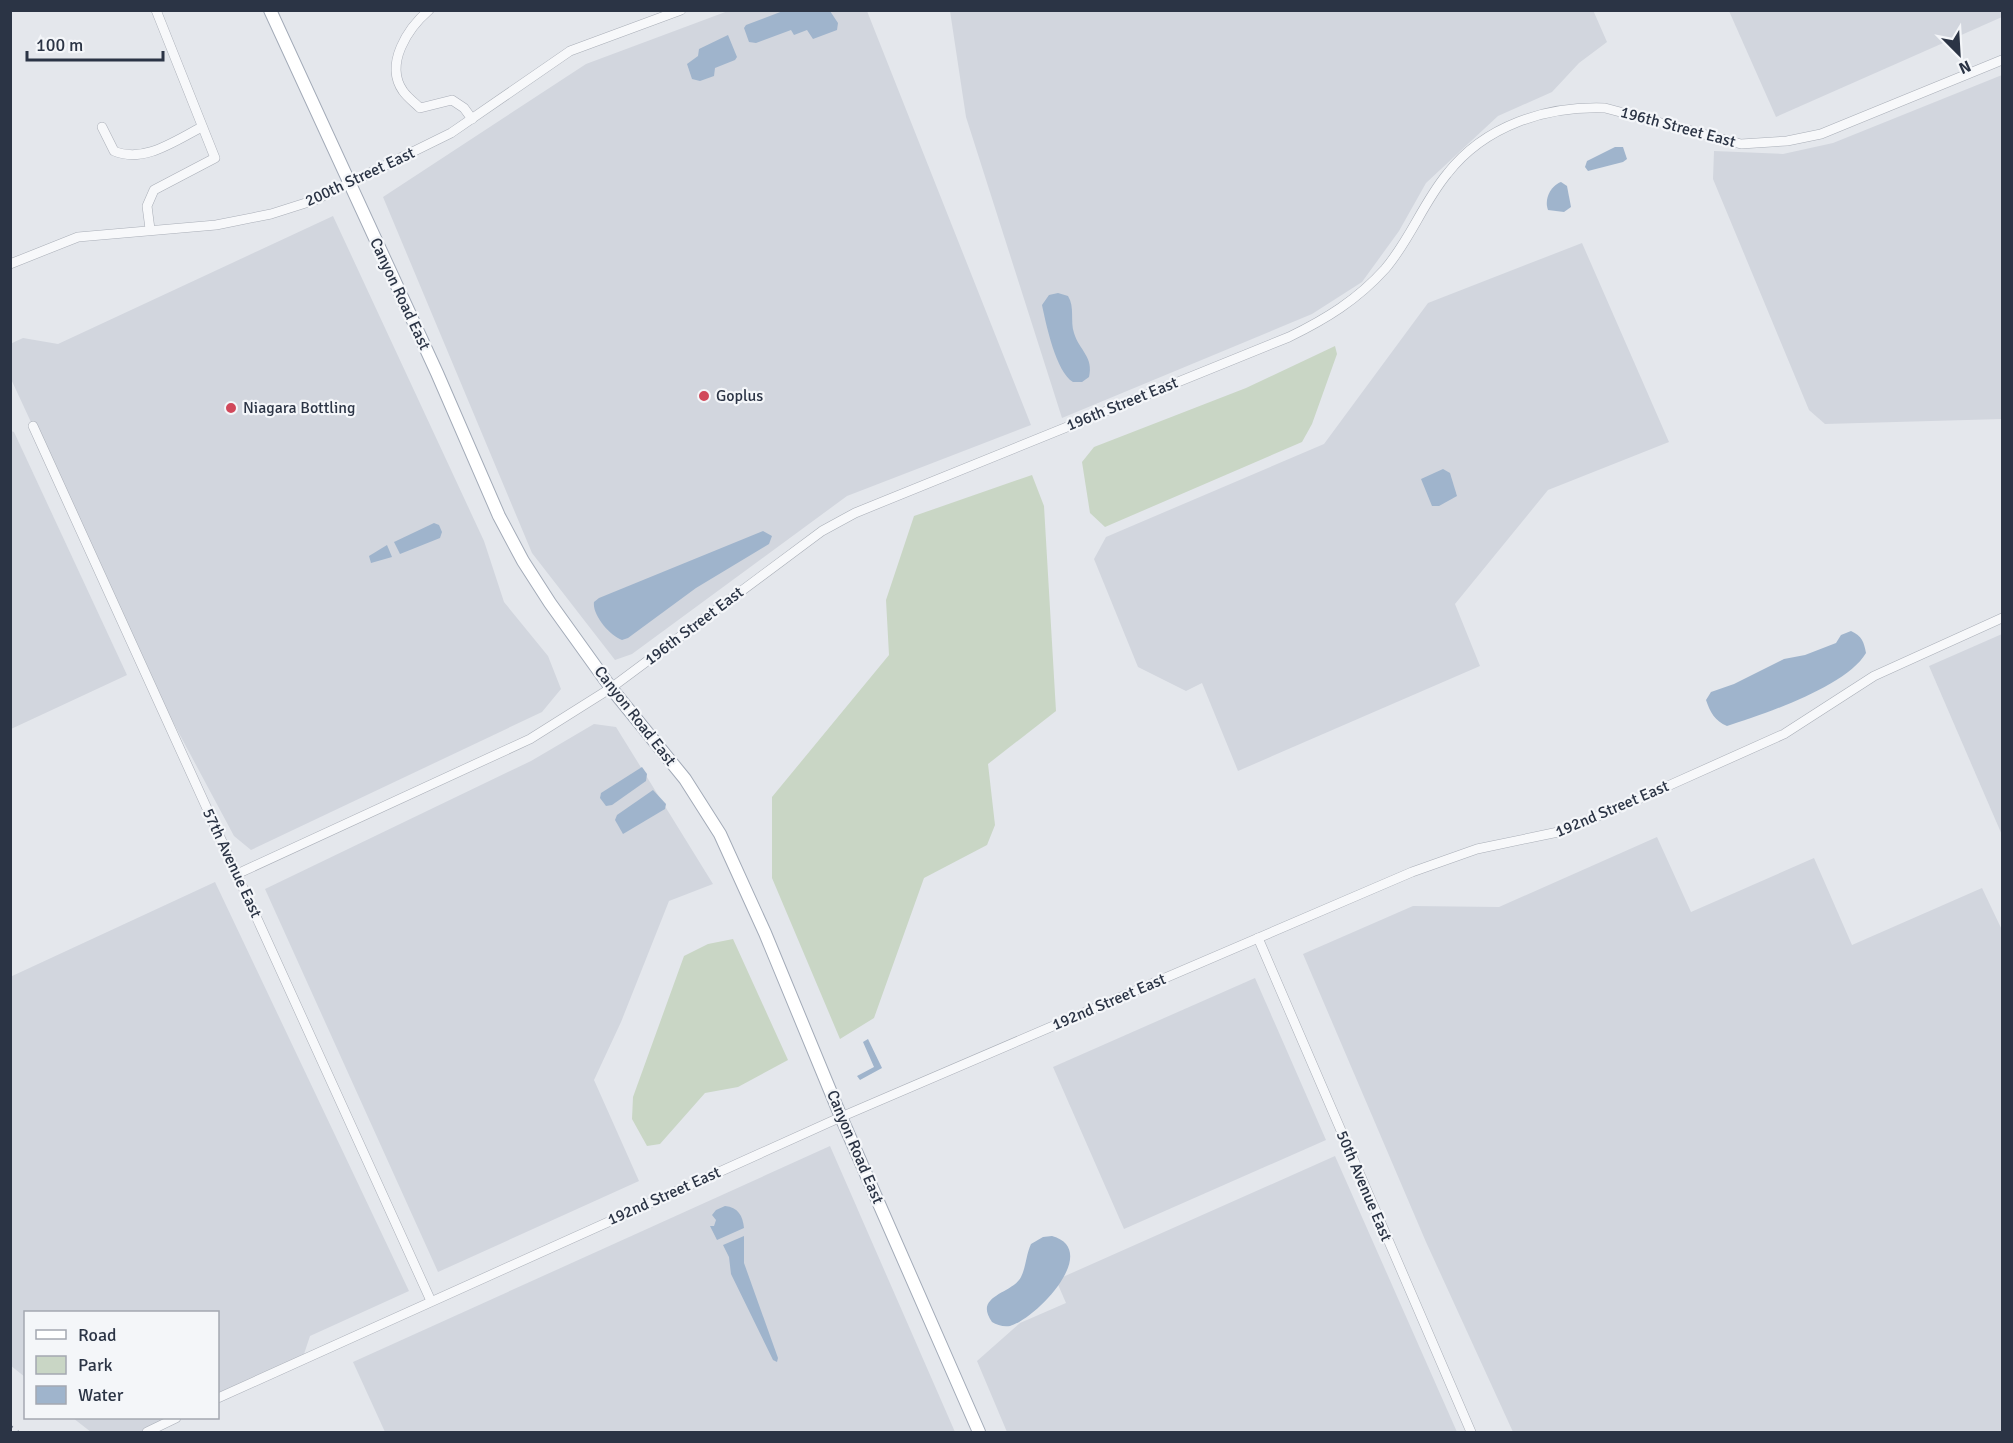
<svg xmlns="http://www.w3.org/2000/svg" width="2013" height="1443" viewBox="0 0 2013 1443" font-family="Signika,sans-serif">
	<rect width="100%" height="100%" fill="#e4e7ec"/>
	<g fill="#d2d6de">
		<polygon points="1593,10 1607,42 1579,63 1552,92 1498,116 1426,183 1399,231 1362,282 1312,314 1062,418 966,117 950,11"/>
		<polygon points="2002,10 2002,17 1776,117 1729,11"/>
		<polygon points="728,11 867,11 1031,425 847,496 632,654 615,660 532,553 383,197 586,64"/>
		<polygon points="2002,75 2002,419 1825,424 1809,410 1713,179 1714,151 1783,154 1833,143"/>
		<polygon points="333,216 484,541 504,602 548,656 561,689 542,712 251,850 234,836 150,679 11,379 10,344 23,338 58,344"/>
		<polygon points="1582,243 1669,442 1548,490 1455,604 1480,666 1238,771 1202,683 1186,691 1138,667 1094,559 1106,537 1324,444 1428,303"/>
		<polygon points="11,431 14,432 127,675 11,729"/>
		<polygon points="2002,634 2002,835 1929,666"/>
		<polygon points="594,724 616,727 713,884 669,901 621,1022 594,1080 639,1181 438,1272 265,889 531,761"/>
		<polygon points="1657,837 1691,912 1814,858 1852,945 1982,888 2002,930 2002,1432 1513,1432 1426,1242 1303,954 1413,906 1499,907"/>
		<polygon points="215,882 409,1291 310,1336 302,1360 218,1399 218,1312 26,1312 25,1377 10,1365 10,977"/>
		<polygon points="1255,978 1326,1140 1124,1229 1053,1067"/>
		<polygon points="830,1146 955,1432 385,1432 353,1362"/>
		<polygon points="1335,1156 1457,1432 1007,1432 977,1361 1020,1323 1066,1303 1056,1280"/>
		<polygon points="73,1418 178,1418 146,1432 91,1432"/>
	</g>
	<g fill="#c9d6c5">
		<polygon points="1335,346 1337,354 1312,424 1302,442 1105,527 1090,513 1082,462 1094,447 1246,388"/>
		<polygon points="1032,475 1044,506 1056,711 988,764 995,825 987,845 924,878 874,1018 840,1039 772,878 772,797 889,655 886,600 914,516"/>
		<polygon points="733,939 788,1060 738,1087 705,1093 660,1144 647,1146 632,1119 633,1097 684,956 708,944"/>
	</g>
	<g fill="#9fb4cc">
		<polygon points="783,11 830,11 838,23 837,30 813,39 807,30 794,35 791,30 756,43 749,42 744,28 746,25"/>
		<polygon points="728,35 737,57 735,60 715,68 714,76 700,81 692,79 687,64 698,56 699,49"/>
		<polygon points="1615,147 1623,147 1627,159 1623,162 1588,171 1585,167 1587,161"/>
		<path d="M1561,182L1567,186L1571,207L1564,212L1548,210C1544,200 1550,186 1561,182Z"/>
		<path d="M1058,293L1068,296C1075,307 1070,321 1074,333C1079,350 1094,357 1089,377L1082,382H1073C1056,372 1046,324 1042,305L1049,295Z"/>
		<polygon points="1443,469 1450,473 1457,496 1439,506 1432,506 1421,479"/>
		<polygon points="434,523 439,525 442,532 440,538 400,554 394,542"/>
		<path d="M763,531L772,536L769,544L696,588L628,638L622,640C610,636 592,615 594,602L599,598Z"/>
		<polygon points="387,545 392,557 371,563 369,556"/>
		<path d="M1851,631C1862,636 1864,642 1866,653C1846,687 1764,714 1727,726C1715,721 1710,712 1706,700L1711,692L1734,684L1784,659L1805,655L1836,643L1841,635Z"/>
		<polygon points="642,767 647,774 646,781 612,805 606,806 600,798 601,793"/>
		<polygon points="653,790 666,804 665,809 623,834 615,820 617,815"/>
		<polygon points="868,1039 882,1068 860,1080 857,1076 874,1067 863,1042"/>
		<path d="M725,1206C738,1207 743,1216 744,1228L717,1240L710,1226H714L716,1220L712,1215L716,1210Z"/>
		<polygon points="744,1236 744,1263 778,1358 777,1362 773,1360 731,1274 729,1257 723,1245"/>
		<path d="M1052,1236C1102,1250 1036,1319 1010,1326C1003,1327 997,1325 992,1322C973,1295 1012,1294 1021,1277C1026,1267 1026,1255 1031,1244L1043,1237Z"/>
	</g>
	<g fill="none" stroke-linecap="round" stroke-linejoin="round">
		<g stroke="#a9aeb7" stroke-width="10">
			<g id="minor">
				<path d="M429,10C408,28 384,64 403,91C407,97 415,103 420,108L452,100L464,108L472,119"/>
				<path d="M102,127L114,151C144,164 176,140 202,127"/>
				<polyline points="150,229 147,206 154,190 215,158 156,10"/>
				<polyline points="10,264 78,237 216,225 271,214 315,200 451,133 570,51 681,10"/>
				<polyline points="33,426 431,1301"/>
				<path d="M237,874L530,739L611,688L822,531L855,513L1289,337C1326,319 1357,300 1385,269C1410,240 1423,203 1447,174C1485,125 1546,106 1605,108L1741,144L1787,141L1821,134L2002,60"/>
				<polyline points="1258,938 1471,1432"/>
				<polyline points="218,1398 841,1117 1412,872 1477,849 1563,831 1641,798 1784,734 1874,676 2002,618"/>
				<polyline points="147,1432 176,1418"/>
			</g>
		</g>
		<g stroke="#a3abb8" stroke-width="14">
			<polyline id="major" points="270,10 437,373 499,516 523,561 550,603 611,688 685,779 720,834 765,933 841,1117 979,1432"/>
		</g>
		<use href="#minor" stroke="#f7f8fa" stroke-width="9"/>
		<use href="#major" stroke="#fff" stroke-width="12"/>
		<polyline stroke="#7d8696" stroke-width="3" stroke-dasharray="3 6" stroke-linecap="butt" points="10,1426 18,1432"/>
	</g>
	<g fill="#d1495b" stroke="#f4f6f9" stroke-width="2">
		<circle cx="704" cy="396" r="6"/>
		<circle cx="231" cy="408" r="6"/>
	</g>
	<g text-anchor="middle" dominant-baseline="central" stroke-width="4.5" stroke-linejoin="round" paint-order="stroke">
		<g font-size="16" fill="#2b3445" stroke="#f4f6f9">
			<text transform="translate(1678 127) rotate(15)">196th Street East</text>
			<text transform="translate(360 177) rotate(-25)">200th Street East</text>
			<text transform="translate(400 294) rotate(65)">Canyon Road East</text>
			<text transform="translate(1122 404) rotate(-22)">196th Street East</text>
			<text transform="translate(694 626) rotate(-37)">196th Street East</text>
			<text transform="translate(635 716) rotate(52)">Canyon Road East</text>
			<text transform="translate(1612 809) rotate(-23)">192nd Street East</text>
			<text transform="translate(232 863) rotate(65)">57th Avenue East</text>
			<text transform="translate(1109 1002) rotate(-23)">192nd Street East</text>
			<text transform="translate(855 1147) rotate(67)">Canyon Road East</text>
			<text transform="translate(1364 1186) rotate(67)">50th Avenue East</text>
			<text transform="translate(664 1196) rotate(-24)">192nd Street East</text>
		</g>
		<g font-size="16" fill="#2b3445" stroke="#f4f6f9" text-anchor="start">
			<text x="716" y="396">Goplus</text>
			<text x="243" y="408">Niagara Bottling</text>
		</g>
	</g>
	<rect width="2013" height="1443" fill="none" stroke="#2b3445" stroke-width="24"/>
	<rect x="24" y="1311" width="195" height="108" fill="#f4f6f9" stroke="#a4a8b1" stroke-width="1.5"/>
	<rect x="36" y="1330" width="30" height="9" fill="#ffffff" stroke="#a4a8b1" stroke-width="1.5"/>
	<text x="78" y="1341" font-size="18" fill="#2b3445">Road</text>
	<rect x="36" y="1356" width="30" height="18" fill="#c9d6c5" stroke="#a4a8b1" stroke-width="1.5"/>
	<text x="78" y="1371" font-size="18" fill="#2b3445">Park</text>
	<rect x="36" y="1386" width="30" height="18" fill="#9fb4cc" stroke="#a4a8b1" stroke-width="1.5"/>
	<text x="78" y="1401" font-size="18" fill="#2b3445">Water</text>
	<g transform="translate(1959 54) rotate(156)" stroke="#f4f6f9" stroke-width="4.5" paint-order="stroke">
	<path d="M0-4.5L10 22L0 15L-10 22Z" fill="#2b3445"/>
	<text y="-9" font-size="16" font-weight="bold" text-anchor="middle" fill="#2b3445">N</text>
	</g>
	<path d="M27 51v9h136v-9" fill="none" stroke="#2b3445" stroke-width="3"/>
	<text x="36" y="51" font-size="18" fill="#2b3445" stroke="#f4f6f9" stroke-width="4.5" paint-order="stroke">100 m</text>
</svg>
